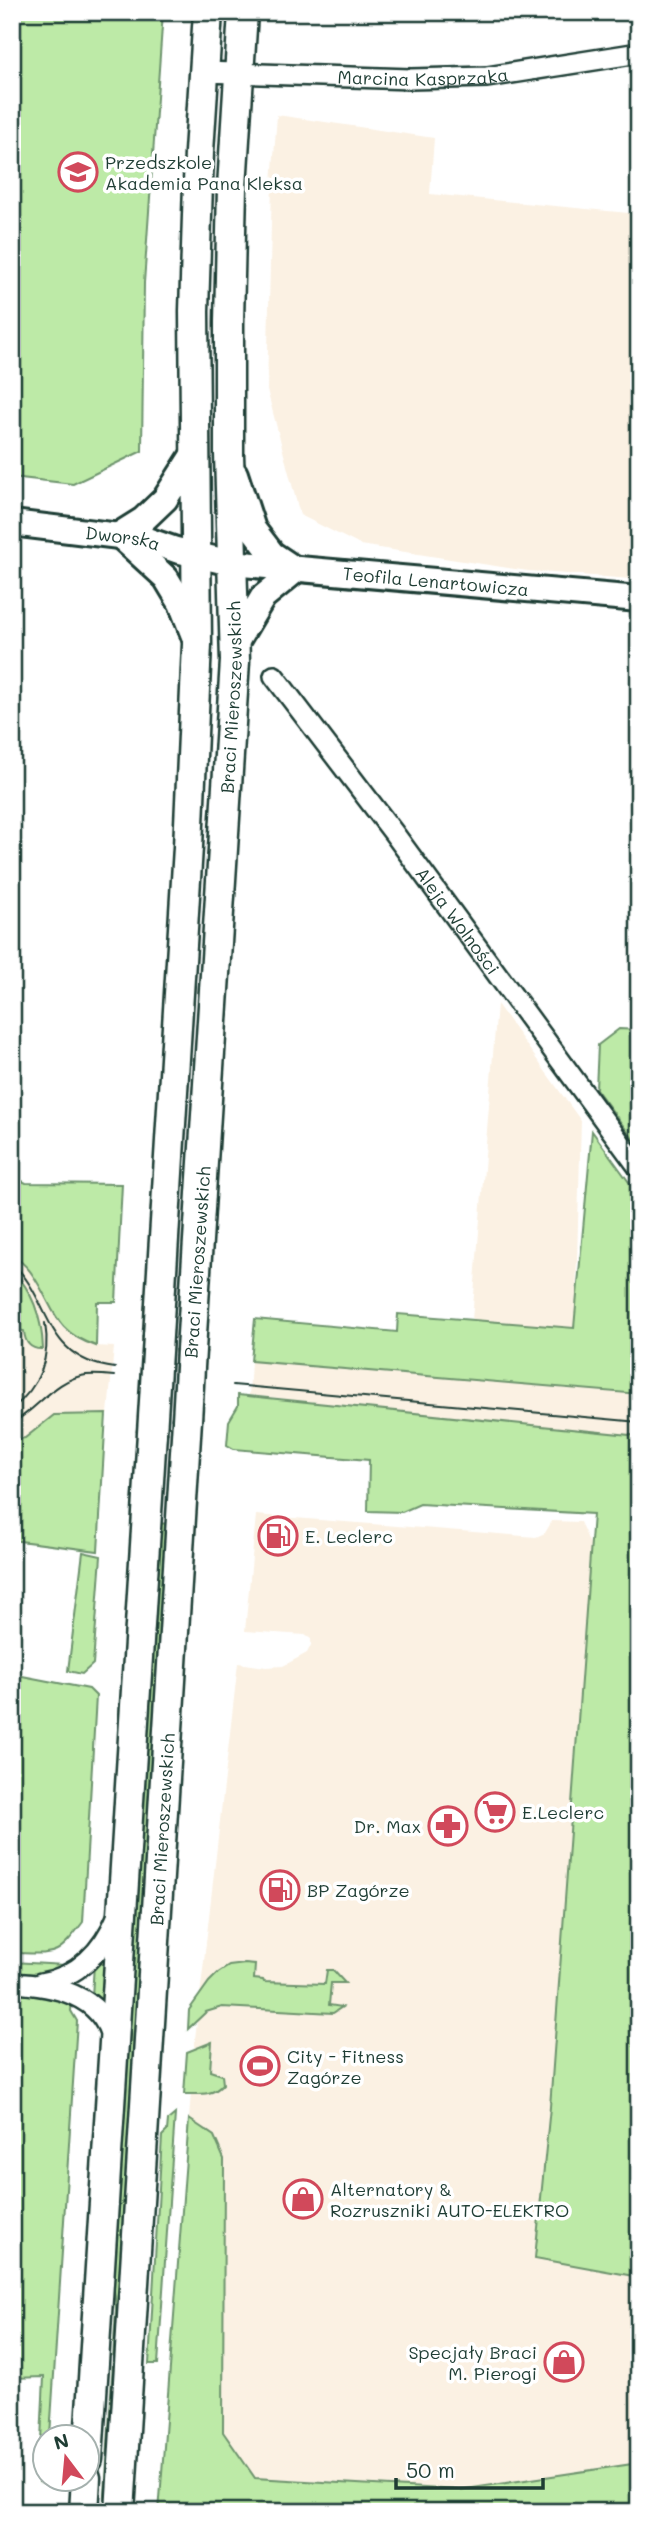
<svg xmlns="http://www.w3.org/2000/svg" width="651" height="2524" viewBox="0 0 651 2524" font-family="Mali,sans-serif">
	<rect width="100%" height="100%" fill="#fff"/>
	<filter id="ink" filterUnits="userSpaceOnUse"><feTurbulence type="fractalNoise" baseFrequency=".0143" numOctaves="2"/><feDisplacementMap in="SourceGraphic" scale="14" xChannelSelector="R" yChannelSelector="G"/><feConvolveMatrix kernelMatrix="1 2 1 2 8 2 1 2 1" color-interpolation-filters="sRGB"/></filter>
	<g filter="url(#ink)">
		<g fill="#fbf1e3">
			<polygon points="277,115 434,138 430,194 639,214 635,322 639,323 639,576 631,579 528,571 360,545 300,515 267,390 272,183"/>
			<polygon points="497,1004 581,1121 575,1328 472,1320"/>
			<polygon points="12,1254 31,1272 61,1326 81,1341 96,1346 114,1347 108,1414 54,1415 25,1438 12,1440"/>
			<polygon points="251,1361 639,1394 639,1436 249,1395"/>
			<polygon points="256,1515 536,1537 545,1533 552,1521 580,1522 592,1548 550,2107 535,2258 639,2277 639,2463 459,2490 255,2478 223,2432 224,2159 214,2136 189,2119 195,2039 238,1663 266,1667 283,1666 307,1653 311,1645 311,1639 305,1635 245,1631"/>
		</g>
		<g fill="#bdeaa7" stroke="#6e946e" stroke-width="2">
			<polygon points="12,12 163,12 144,283 142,451 73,484 12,477"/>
			<polygon points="619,1029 639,1030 639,1147 596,1089 598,1045"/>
			<polygon points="592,1131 639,1196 639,1394 251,1361 255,1319 397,1332 398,1314 574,1328"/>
			<path d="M12,1176L26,1183L122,1184L116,1302H97L96,1346C52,1331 55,1307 32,1274C27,1266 19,1260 12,1254Z"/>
			<path d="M12,1270C33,1291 42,1319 43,1349C30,1350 25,1343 24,1331L12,1329Z"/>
			<polygon points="238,1395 639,1436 639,2277 535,2258 550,2107 593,1514 420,1504 402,1512 368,1511 369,1460 234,1449 227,1445 229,1421 238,1406"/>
			<polygon points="106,1414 98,1551 12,1540 12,1440 25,1438 54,1415"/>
			<polygon points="169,1523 108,2512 104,2512 116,2310 111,2254 158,1524"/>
			<polygon points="83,1552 101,1556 93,1664 82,1674 68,1671"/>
			<path d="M12,1674L89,1689L96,1696L83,1922C56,1958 56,1954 12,1953V1902L14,1901L12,1891V1833H14L12,1824Z"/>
			<polygon points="110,1947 106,2009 92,1997 94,1964"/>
			<polygon points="12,1962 66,1965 46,1976 12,1974"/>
			<polygon points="245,1964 255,1965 254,1979 263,1980 264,1982 325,1984 327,1970 333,1970 345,1983 331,1983 329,2005 342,2007 333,2013 222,2007 206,2012 188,2029 189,2010 209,1982 218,1973 229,1966"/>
			<polygon points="12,1993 58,1996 72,2000 71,2011 77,2021 50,2436 46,2436 46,2478 48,2479 48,2483 39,2482 44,2377 12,2378"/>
			<path d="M212,2042L210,2071L222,2075L223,2084C213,2096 200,2094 184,2094L187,2052Z"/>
			<polygon points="175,2114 158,2364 149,2364 162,2136 167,2131 168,2120"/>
			<polygon points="189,2119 214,2136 224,2159 223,2432 255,2478 459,2490 639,2463 639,2512 159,2512"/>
		</g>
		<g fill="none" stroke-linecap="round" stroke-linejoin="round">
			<g stroke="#1f3d34" stroke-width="24">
				<g id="minor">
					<path id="s1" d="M204,72L411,79L487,77L639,53"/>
					<path id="s2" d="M274,676L393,832L639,1168"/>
					<path d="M12,1983C53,1985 102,1994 112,2040"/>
					<path d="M41,1983C78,1977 103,1951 117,1917"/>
				</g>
			</g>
			<g stroke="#1f3d34" stroke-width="30">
				<g id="tertiary">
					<polyline points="235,474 253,529 272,554 296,570"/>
					<path id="s3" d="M12,523L144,539L176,550L231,563L639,599"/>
					<polyline points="119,535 166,578 181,603 194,636"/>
					<polyline points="119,535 143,520 165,499 193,455"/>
					<polyline points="235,644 263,597 296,570"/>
				</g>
			</g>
			<g stroke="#1f3d34" stroke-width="33">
				<g id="secondary">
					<polyline points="158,1336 188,847 197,644 194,311 199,152 208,12"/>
					<path id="s4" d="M191,1350L235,661L229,454V322L232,187L243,12"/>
					<polyline points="88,2459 152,1433"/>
					<polyline points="84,2512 86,2478"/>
					<path id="s5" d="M120,2512L187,1420"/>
				</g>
			</g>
			<use href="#minor" stroke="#fff" stroke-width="19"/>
			<use href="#tertiary" stroke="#fff" stroke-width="24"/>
			<use href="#secondary" stroke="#fff" stroke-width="28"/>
			<g stroke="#1f3d34" stroke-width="2">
				<path d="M12,1263C53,1301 42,1359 115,1368"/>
				<polyline points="233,1385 639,1422"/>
				<path d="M12,1409C39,1387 51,1358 45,1323"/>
				<path d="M12,1423C38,1409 55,1379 86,1375C95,1374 105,1375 114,1376"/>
			</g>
			<g stroke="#1f3d34" stroke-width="33" stroke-linecap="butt">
				<g id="secondary-bridge">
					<polyline points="187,1420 191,1350"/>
					<polyline points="152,1433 158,1336"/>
				</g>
			</g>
			<use href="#secondary-bridge" stroke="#fff" stroke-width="28"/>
		</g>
	</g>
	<defs>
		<g id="school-ring" transform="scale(2.0125)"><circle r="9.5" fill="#fff" stroke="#d1495b" stroke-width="1.5"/><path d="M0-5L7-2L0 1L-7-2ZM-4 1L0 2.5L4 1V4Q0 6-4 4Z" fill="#d1495b"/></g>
		<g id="fuel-ring" transform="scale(2.0125)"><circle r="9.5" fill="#fff" stroke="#d1495b" stroke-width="1.5"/><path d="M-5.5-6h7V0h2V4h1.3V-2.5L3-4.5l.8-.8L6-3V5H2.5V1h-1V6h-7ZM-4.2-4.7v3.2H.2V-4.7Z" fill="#d1495b"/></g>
		<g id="supermarket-ring" transform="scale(2.0125)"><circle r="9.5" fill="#fff" stroke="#d1495b" stroke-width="1.5"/><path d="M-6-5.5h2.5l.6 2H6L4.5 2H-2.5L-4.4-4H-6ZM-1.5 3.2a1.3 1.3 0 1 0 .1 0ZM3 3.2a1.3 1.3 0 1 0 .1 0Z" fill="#d1495b"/></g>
		<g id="pharmacy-ring" transform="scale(2.0125)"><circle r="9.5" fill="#fff" stroke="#d1495b" stroke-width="1.5"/><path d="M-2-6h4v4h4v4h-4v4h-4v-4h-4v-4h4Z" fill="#d1495b"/></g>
		<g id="stadium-ring" transform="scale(2.0125)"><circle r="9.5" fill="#fff" stroke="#d1495b" stroke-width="1.5"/><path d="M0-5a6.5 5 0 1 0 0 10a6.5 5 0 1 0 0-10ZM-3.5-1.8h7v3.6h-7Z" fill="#d1495b"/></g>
		<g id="shop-ring" transform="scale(2.0125)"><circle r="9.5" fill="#fff" stroke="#d1495b" stroke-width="1.5"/><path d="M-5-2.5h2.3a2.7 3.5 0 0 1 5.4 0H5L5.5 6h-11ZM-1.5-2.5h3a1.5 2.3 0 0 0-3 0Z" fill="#d1495b"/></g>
	</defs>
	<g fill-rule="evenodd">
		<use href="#school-ring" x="78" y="172"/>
		<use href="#fuel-ring" x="278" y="1536"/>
		<use href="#supermarket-ring" x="495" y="1812"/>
		<use href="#pharmacy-ring" x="448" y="1826"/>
		<use href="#fuel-ring" x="280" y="1890"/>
		<use href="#stadium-ring" x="260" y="2066"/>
		<use href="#shop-ring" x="303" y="2199"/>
		<use href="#shop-ring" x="564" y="2362"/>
	</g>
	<g text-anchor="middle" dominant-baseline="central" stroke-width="7" stroke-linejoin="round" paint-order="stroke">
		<g font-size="18" fill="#1f3d34" stroke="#fff">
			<text stroke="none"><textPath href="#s1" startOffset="219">Marcina Kasprzaka</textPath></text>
			<text stroke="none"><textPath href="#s3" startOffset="112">Dworska</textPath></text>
			<text stroke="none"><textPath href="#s3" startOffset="429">Teofila Lenartowicza</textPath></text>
			<text stroke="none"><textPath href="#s4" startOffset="654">Braci Mieroszewskich</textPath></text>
			<text stroke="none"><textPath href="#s2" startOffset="306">Aleja Wolności</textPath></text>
			<text transform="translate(197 1262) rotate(-86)">Braci Mieroszewskich</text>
			<text stroke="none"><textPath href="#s5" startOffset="684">Braci Mieroszewskich</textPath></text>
		</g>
		<g font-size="18" fill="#1f3d34" stroke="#fff" text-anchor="start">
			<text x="105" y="162">Przedszkole<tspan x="105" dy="21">Akademia Pana Kleksa</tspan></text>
			<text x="305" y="1536">E. Leclerc</text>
			<text x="522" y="1812">E.Leclerc</text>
			<text x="421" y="1826" text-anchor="end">Dr. Max</text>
			<text x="307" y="1890">BP Zagórze</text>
			<text x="287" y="2056">City - Fitness<tspan x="287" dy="21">Zagórze</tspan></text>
			<text x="330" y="2189">Alternatory &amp;<tspan x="330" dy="21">Rozruszniki AUTO-ELEKTRO</tspan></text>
			<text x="537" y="2352" text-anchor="end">Specjały Braci<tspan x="537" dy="21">M. Pierogi</tspan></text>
		</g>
	</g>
	<rect width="651" height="2524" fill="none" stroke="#fff" stroke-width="42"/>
	<rect x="21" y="21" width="609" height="2482" fill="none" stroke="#1f3d34" stroke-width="2.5" filter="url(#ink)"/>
	<g transform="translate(66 2458) rotate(344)"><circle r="33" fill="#ffffff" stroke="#a5b1ae" stroke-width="2"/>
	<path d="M0-5L12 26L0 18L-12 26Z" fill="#d1495b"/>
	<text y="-10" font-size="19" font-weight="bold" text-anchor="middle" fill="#1f3d34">N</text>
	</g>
	<path d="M396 2478v10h147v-10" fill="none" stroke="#1f3d34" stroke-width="3.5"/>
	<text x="406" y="2478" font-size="21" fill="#1f3d34" stroke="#ffffff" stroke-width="5" paint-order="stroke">50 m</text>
</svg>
